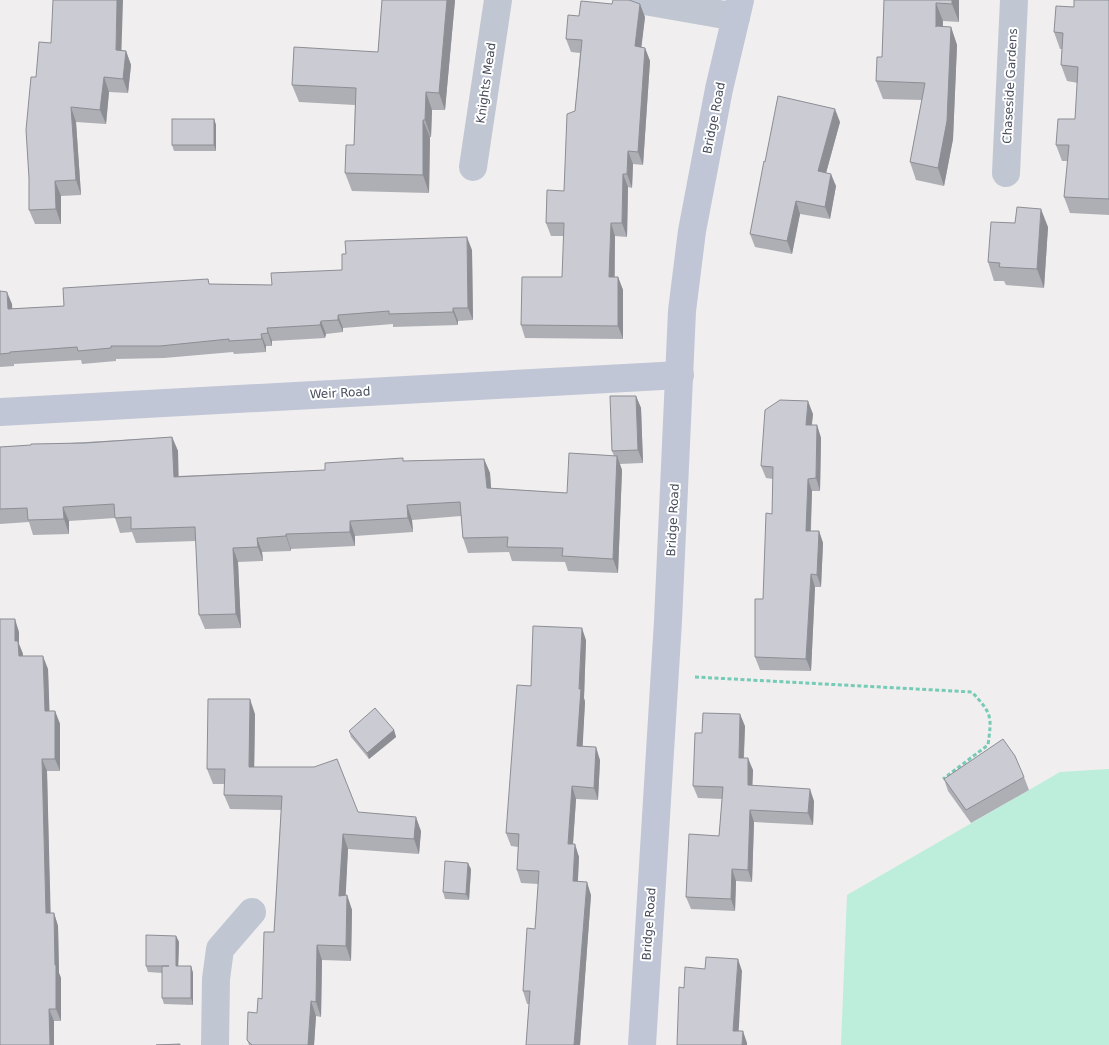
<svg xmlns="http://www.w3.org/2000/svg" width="1109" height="1045" viewBox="0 0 1109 1045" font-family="'DejaVu Sans',sans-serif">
	<rect width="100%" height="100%" fill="#f0eeee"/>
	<polygon fill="#bceedb" points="1109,769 1109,1045 841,1045 847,895 1060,772"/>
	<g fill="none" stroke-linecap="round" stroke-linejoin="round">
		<path stroke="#75cbb5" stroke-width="3" stroke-dasharray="4 2.5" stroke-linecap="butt" d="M695,677L972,692C992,714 992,716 988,745L943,779"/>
		<g stroke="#c1c6d3" stroke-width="28">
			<polyline points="639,0 736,17"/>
			<polyline points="473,167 498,0"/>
			<polyline points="1006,173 1014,0"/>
			<polyline points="215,1045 216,979 220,949 252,912"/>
		</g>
		<g stroke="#c0c6d6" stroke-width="28">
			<polyline points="0,412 680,375"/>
			<polyline points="642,1045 668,621 682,311 692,231 719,89 740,0"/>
		</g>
	</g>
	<g fill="#aeafb5">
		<polygon points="382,0 455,0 445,110 432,110 431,137 430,137 429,193 352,191 345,173 354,145 355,105 299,102 292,85 378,52"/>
		<polygon points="884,0 959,0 959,22 943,21 943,27 951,27 957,45 953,139 944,186 916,180 910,162 922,100 883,99 876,81 882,57"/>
		<polygon points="1109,0 1109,215 1070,213 1064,197 1068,161 1062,161 1056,145 1075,119 1078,83 1067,81 1061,65 1062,49 1060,49 1054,32 1074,7"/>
		<polygon points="579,16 645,17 641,47 645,48 650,61 643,165 633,164 632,188 628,187 627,237 615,236 615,277 618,277 623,290 623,339 525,338 521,325 562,277 564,236 551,236 546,223 564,191 575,111 580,53 571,52 566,39"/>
		<polygon points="121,50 126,51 131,65 128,93 109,92 106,124 76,122 81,195 61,196 61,224 35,224 29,210 36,77"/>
		<polygon points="214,119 216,125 216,151 174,151 172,145"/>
		<polygon points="840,122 826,173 836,186 830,219 800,214 792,254 755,247 750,234 765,162"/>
		<polygon points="1015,223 1048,227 1044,288 1006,285 1004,281 994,281 988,262"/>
		<polygon points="472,250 473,320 458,321 458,325 393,327 393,324 343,328 343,332 326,334 325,338 272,341 272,346 266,346 266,352 234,354 233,352 164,358 116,359 116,361 82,364 81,360 14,364 14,366 0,367 0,291 12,304 12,309 64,306 210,284 272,285 342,270"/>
		<polygon points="636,396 641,408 643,463 620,464 622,470 618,573 568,571 565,562 512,561 509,552 468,553 463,538 461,516 412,520 413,532 355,536 355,546 291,549 291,551 262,552 263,561 238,562 241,628 205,629 199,615 196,541 136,543 132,532 120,533 115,518 69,521 69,534 33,535 29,522 0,524 0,447 172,437 178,451 178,476 325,470 404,461 484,459 490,473 491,488 567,493 614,456 612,451"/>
		<polygon points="813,414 812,425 817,425 821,438 820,491 812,491 811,531 819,531 823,543 821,587 815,587 811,671 760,670 755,657 763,599 772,514 773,479 766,478 761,466"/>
		<polygon points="19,632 19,644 23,654 23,656 48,669 49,711 55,711 60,724 60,771 47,771 50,913 54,913 58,926 59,973 61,978 61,1021 54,1021 54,1045 0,1045"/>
		<polygon points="586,640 584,698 585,702 582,747 600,760 598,800 576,799 573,844 579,857 578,881 591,895 580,1045 526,1045 529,1004 527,1004 523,991 535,929 538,884 521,883 517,870 518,847 511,846 506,833 531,686"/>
		<polygon points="255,714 254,767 358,812 421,831 419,854 348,849 345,895 347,895 352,910 351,961 322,960 321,1017 316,1016 314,1045 249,1045 247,1040 262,999 274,932 281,810 230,809 224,795 225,784 213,784 207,769"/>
		<polygon points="745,726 744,758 753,770 752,785 814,801 813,825 754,822 752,882 736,881 735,911 691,909 686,897 719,836 722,799 698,798 693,786 702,733"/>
		<polygon points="394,730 396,737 369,759 351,737 349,731"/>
		<polygon points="1024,777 1029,790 971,823 948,791 944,779"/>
		<polygon points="471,869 469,900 445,899 443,892"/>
		<polygon points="176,936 179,942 178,966 191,966 193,973 193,1005 164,1004 162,998 162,973 148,972 146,966"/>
	</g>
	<g fill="#8d8e94">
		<polygon points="117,0 123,0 121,64 116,50"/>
		<polygon points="447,0 455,0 445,110 439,93"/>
		<polygon points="952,0 959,0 959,22 952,4"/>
		<polygon points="936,3 943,21 942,45 936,27"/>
		<polygon points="640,4 645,17 640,59 635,46"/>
		<polygon points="951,27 957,45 953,139 944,186 938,168"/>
		<polygon points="645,48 650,61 643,165 638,152"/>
		<polygon points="126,51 131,65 128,93 123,79"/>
		<polygon points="104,77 109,92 106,124 100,110"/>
		<polygon points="426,92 432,110 431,137 425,120"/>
		<polygon points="71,107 76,122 81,195 76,180"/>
		<polygon points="835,109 840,122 823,184 818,171"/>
		<polygon points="214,119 216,125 216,151 214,145"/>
		<polygon points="423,120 430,137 429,193 423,175"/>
		<polygon points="628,151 633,164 632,188 627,174"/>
		<polygon points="623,174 628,187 627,237 622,223"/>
		<polygon points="831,174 836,186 830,219 825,207"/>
		<polygon points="55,181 61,196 61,224 56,209"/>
		<polygon points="796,201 800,214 792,254 787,241"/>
		<polygon points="1041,209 1048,227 1044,288 1037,269"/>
		<polygon points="611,223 615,236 614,290 609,277"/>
		<polygon points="467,237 472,250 473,320 468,308"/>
		<polygon points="618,277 623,290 623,339 618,326"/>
		<polygon points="7,292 12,304 13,322 8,309"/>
		<polygon points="453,308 458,321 458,325 453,312"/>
		<polygon points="338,315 343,328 343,332 338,320"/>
		<polygon points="321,321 326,334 325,338 320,325"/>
		<polygon points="267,328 272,341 272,346 268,333"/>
		<polygon points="261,334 266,346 266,352 262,339"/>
		<polygon points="636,396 641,408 643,463 638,450"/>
		<polygon points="808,401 813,414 810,438 806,425"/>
		<polygon points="817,425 821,438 820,491 816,478"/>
		<polygon points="172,437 178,451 179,491 174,477"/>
		<polygon points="617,456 622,470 618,573 613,559"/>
		<polygon points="484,459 490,473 492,502 487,488"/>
		<polygon points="808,479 812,491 810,543 806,531"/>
		<polygon points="407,505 412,520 413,532 408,518"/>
		<polygon points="63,507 69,521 69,534 64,519"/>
		<polygon points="350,521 355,536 355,546 350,532"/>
		<polygon points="819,531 823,543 821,587 817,575"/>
		<polygon points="286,534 291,549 291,551 286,536"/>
		<polygon points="257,538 262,552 263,561 258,547"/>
		<polygon points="233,548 238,562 241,628 236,614"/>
		<polygon points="811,574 815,587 811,671 806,659"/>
		<polygon points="15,619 19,632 19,644 23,654 23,669 19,656 15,641"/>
		<polygon points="582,628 586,640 584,698 585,702 582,759 577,746"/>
		<polygon points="43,656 48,669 50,724 45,711"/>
		<polygon points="250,699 255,714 254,782 249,767"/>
		<polygon points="55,711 60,724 60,771 55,759"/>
		<polygon points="740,714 745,726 743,770 739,758"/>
		<polygon points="394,730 396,737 369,759 367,753"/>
		<polygon points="596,747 600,760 598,800 594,788"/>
		<polygon points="748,758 753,770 752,797 748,785"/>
		<polygon points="42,759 47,771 51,926 46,913"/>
		<polygon points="572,786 576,799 572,857 568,844"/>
		<polygon points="810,789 814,801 813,825 808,813"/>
		<polygon points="750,810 754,822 752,882 748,870"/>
		<polygon points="416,817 421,831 419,854 414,839"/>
		<polygon points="343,834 348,849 345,910 339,896"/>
		<polygon points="575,844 579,857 577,894 573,881"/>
		<polygon points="468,863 471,869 469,900 466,894"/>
		<polygon points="732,869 736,881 735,911 731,899"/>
		<polygon points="587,882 591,895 580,1045 574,1045"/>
		<polygon points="347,895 352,910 351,961 346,946"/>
		<polygon points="54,913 58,926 59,973 61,978 61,1021 56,1009"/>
		<polygon points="176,936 179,942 178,973 176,966"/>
		<polygon points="317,945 322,960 321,1017 316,1002"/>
		<polygon points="738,959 742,971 738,1043 733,1031"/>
		<polygon points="191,966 193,973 193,1005 191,998"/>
		<polygon points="311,1001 316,1016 314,1045 308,1045"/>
		<polygon points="49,1009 54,1021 54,1045 50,1045"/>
		<polygon points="743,1031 747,1043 747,1045 742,1045"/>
	</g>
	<g fill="#cacbd3" stroke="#8d8e94">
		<polygon points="53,0 117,0 116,50 126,51 123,79 104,77 100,110 71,107 76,180 55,181 56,209 29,210 29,178 26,130 31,77 36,77 39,42 51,43"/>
		<polygon points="382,0 447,0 439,93 426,92 425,120 423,120 423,175 345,173 346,145 354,145 356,88 292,85 294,47 378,52"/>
		<polygon points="613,0 629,0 640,4 635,46 645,48 638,152 628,151 627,174 623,174 622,223 611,223 609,277 618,277 618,326 521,325 522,277 562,277 564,223 546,223 547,190 564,191 567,114 575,111 582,40 566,39 568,15 579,16 581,1 612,4"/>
		<polygon points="884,0 952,0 952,4 936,3 936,27 936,26 951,27 947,121 938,168 910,162 925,83 876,81 877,57 882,57"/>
		<polygon points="1074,0 1109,0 1109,199 1064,197 1069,145 1056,145 1058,119 1075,119 1078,67 1061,65 1063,33 1054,32 1056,6 1074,7"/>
		<polygon points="778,96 835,109 818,171 831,174 825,207 796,201 787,241 750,234 764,161 765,162"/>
		<rect x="172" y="119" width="42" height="26"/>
		<polygon points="1017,207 1041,209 1037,269 999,267 1000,263 988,262 991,222 1015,223"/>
		<polygon points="467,237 468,308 453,308 453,312 389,314 389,311 338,315 338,320 321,321 320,325 267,328 268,333 261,334 262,339 229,341 229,339 160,346 111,346 111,348 78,351 77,347 10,352 10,353 0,354 0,291 7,292 8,309 64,306 63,288 208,279 209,284 272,285 271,273 342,270 342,254 346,254 345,241"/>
		<polygon points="610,396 636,396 638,450 612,451"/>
		<polygon points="780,400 808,401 806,425 817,425 816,478 808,479 806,531 819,531 817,575 811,574 806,659 755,657 755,599 763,599 766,513 772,514 773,467 761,466 765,410"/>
		<polygon points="172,437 174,477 325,470 325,463 403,458 403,461 484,459 487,488 567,493 569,453 617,456 613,559 562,556 563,548 507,547 508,537 463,538 460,502 407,505 408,518 350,521 350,532 286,534 286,536 257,538 258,547 233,548 236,614 199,615 195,527 131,529 131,517 115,518 114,504 63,507 64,519 28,520 27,508 0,509 0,447 31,445 31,444 85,443"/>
		<polygon points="0,619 15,619 15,641 18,641 19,656 43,656 45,711 55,711 55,759 42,759 46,913 54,913 55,965 56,965 56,1009 49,1009 50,1045 0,1045"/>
		<polygon points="533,626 582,628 579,689 581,689 577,746 596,747 594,788 572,786 568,844 575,844 573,881 587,882 574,1045 526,1045 530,991 523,991 527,928 535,929 539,871 517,870 519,834 506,833 517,685 531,686"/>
		<polygon points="208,699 250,699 249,767 314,767 337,759 358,812 416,817 414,839 343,834 339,896 347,895 346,946 317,945 316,1002 311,1001 308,1045 252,1045 247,1040 248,1012 257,1013 258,998 262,999 264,932 274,932 282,796 224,795 225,769 207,769"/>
		<polygon points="375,708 394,730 367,753 349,731"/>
		<polygon points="703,713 740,714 739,758 748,758 748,785 810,789 808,813 750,810 748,870 732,869 731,899 686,897 689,834 719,836 723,787 693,786 695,733 702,733"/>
		<polygon points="1003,739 1015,756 1024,777 966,810 944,779"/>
		<polygon points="445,861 468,863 466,894 443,892"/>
		<polygon points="146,935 176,936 176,966 191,966 191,998 162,998 162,966 169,966 146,966"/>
		<polygon points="706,957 738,959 733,1031 743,1031 742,1045 677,1045 679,987 684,988 685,967 705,969"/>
		<polygon points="180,1044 180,1045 156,1045"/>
	</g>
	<g text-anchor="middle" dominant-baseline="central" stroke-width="4" stroke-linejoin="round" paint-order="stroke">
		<g font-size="12" fill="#464c5b" stroke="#fff">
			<text transform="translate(486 83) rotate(-82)">Knights Mead</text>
			<text transform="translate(1010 86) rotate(-87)">Chaseside Gardens</text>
			<text transform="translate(714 118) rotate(-79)">Bridge Road</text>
			<text transform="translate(340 393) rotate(-3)">Weir Road</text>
			<text transform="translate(673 520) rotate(-87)">Bridge Road</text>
			<text transform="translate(649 924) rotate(-86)">Bridge Road</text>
		</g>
	</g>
</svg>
